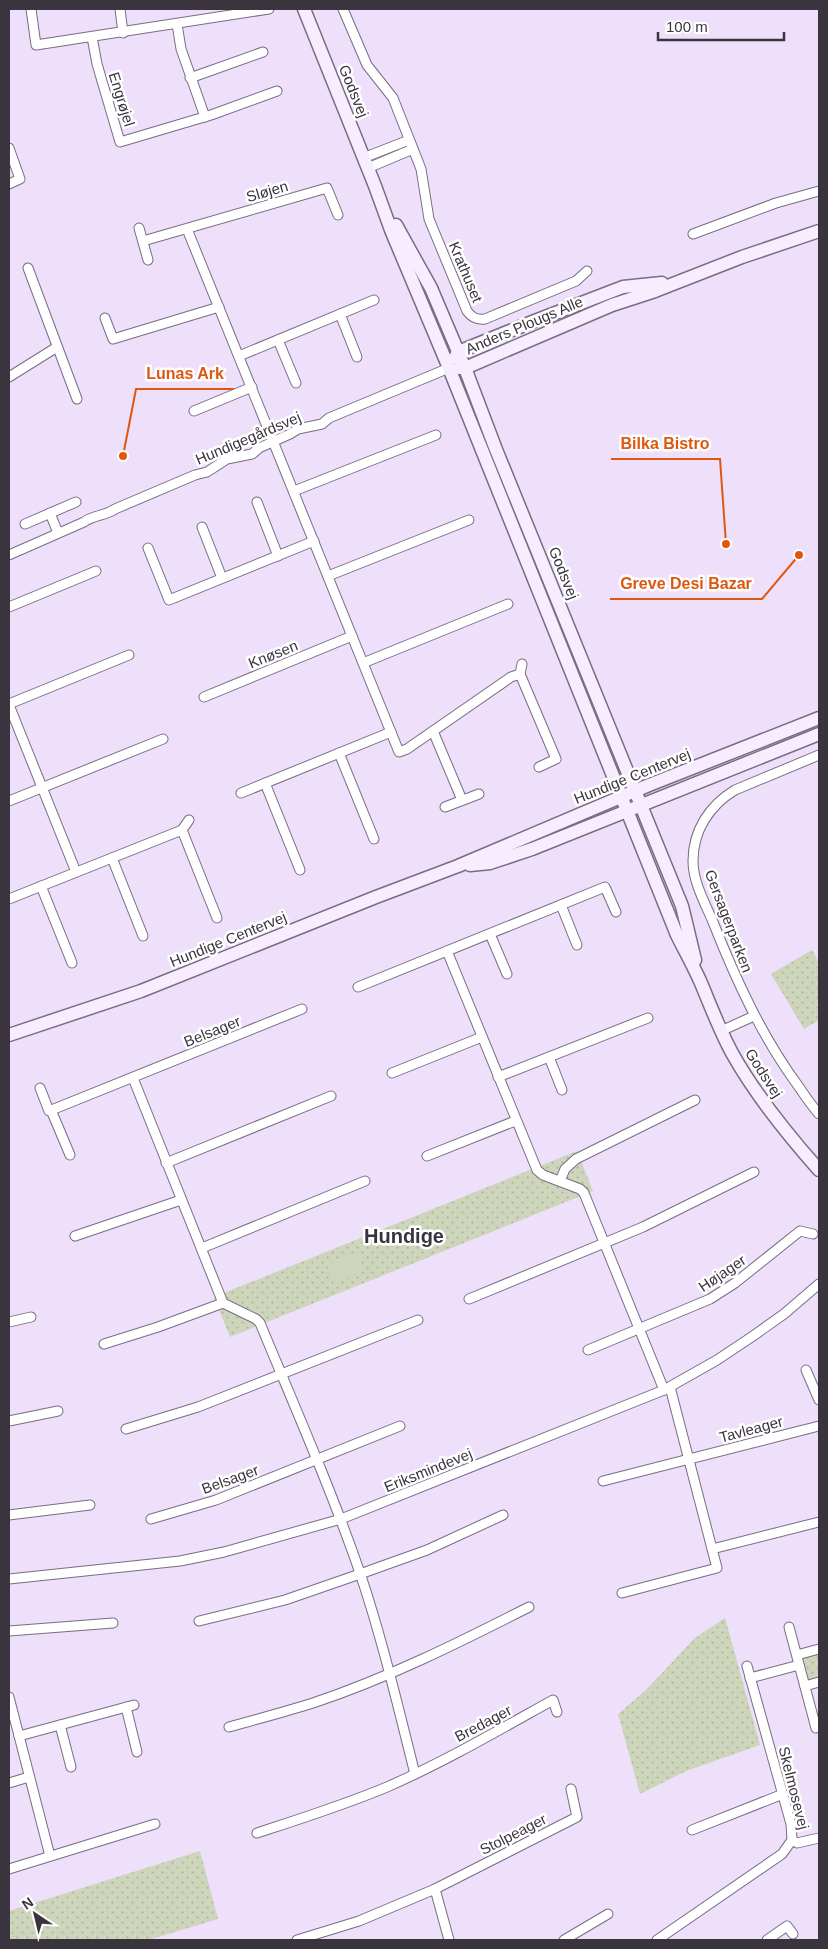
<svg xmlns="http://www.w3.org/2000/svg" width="828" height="1949" viewBox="0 0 828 1949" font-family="Helvetica,sans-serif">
	<defs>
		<pattern id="park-dots" width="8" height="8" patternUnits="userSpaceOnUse" patternTransform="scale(1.25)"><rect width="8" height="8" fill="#cdd5bb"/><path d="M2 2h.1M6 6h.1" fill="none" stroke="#b1b7a2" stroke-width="1.8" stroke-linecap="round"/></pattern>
	</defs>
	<rect width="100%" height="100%" fill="#eedffa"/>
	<g fill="url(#park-dots)">
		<polygon points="812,950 819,963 819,1020 804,1029 771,974"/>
		<polygon points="577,1151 593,1191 230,1337 214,1297"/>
		<polygon points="725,1618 760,1745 686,1771 640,1794 618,1714 646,1690 695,1638"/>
		<polygon points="819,1653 819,1678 811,1680 807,1678 802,1662 805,1657"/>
		<polygon points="200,1851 218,1919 148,1940 9,1940 9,1911"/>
	</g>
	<polygon fill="#cdd5bb" points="357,1252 365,1271 334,1283 327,1264"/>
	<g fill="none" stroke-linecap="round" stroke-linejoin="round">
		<g stroke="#796c84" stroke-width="11">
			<g id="street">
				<polyline points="31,9 36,45 269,9"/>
				<polyline points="120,9 123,33"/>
				<path d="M343,9L367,65L393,98L421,169L429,219L467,311C472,318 477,320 485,319L576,281L587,271"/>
				<polyline points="177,24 181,49 205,117"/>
				<polyline points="92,37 97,64 120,142 211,115 277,91"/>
				<polyline points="190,78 263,52"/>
				<polyline points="9,148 20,179 9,184"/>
				<polyline points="363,158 409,140"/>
				<polyline points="368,168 413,149"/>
				<polyline points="139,228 148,260"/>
				<polyline points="187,229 399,752 407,749 511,677 520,674 556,759 539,767"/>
				<polyline points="693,234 776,203 819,191"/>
				<polyline points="143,241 327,188 338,215"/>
				<polyline points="28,268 77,399"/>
				<polyline points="340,314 357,357"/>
				<polyline points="105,318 113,339 219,307"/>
				<polyline points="278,340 296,383"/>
				<polyline points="239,356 374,300"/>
				<polyline points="9,377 57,347"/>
				<polyline points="194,411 252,387"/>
				<polyline points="294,491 436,435"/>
				<polyline points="257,502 278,556"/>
				<polyline points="50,513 58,533"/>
				<polyline points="25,524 76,502"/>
				<polyline points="202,527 222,578"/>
				<polyline points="148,548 169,600 314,541"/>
				<path d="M9,555L84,522C93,515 105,516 115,509L195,475L207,472L227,459L252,454L259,448L290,434L298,429L322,424L329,418L449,368"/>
				<polyline points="328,576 469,520"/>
				<polyline points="9,607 96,571"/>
				<polyline points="363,663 508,604"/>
				<polyline points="520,674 522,664"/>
				<polyline points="204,697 352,636"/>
				<polyline points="9,704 129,655"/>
				<polyline points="9,705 76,872"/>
				<polyline points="433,731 462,800"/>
				<polyline points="339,753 374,839"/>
				<path d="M819,755L735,790C710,805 693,830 693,861C693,882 705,903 713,922C736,980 762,1037 799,1087C805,1096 812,1106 819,1114"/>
				<polyline points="265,783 300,870"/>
				<polyline points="241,793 391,732"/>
				<polyline points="9,801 163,739"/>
				<polyline points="445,807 479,794"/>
				<polyline points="182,830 189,820"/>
				<polyline points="112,858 143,936"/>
				<polyline points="41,886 72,963"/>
				<polyline points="9,899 182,830 217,918"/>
				<polyline points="561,905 577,945"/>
				<polyline points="490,934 507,974"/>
				<polyline points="447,951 537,1170 543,1175 580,1189 584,1193 664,1390"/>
				<polyline points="358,987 605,887 616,912"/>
				<polyline points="721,1031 754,1016"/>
				<polyline points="549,1057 562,1090"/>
				<polyline points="392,1073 482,1037"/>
				<polyline points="498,1077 648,1018"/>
				<path d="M133,1078L223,1303L256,1319L260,1323C294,1405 331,1489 360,1573C382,1638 398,1707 415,1774"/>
				<polyline points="40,1088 49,1111 302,1009"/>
				<polyline points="51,1110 70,1155"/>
				<polyline points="427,1156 515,1121"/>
				<polyline points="166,1163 331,1096"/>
				<polyline points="560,1181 565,1169 576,1159 695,1100"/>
				<polyline points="75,1236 181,1200"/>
				<polyline points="202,1248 365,1181"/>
				<polyline points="469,1299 643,1227 754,1172"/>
				<polyline points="9,1322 31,1317"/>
				<polyline points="104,1344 158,1327 223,1303"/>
				<polyline points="588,1350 710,1299 735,1283 800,1231 813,1234"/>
				<polyline points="806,1370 819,1400"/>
				<polyline points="9,1421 58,1411"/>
				<polyline points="126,1429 198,1407 418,1320"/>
				<polyline points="603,1481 819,1426"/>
				<polyline points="9,1515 90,1505"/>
				<polyline points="151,1519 216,1500 400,1426"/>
				<polyline points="712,1549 819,1522"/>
				<polyline points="9,1579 180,1561 224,1552 341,1519 664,1390 717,1360 753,1336 784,1314 819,1284"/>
				<polyline points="622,1593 717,1568 670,1387"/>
				<polyline points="199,1621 285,1600 360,1574 427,1550 503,1515"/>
				<polyline points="789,1627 816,1728"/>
				<polyline points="9,1631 113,1623"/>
				<polyline points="797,1655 819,1649"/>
				<polyline points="750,1678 799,1665"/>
				<polyline points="805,1686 819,1682"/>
				<polyline points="9,1697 50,1856"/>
				<polyline points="126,1707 137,1752"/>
				<polyline points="60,1725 71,1767"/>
				<path d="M229,1727C257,1719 285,1712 313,1703C388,1678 458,1643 529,1607"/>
				<polyline points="19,1736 134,1705"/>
				<polyline points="9,1783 29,1777"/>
				<polyline points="692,1830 783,1794"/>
				<path d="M257,1833C300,1819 344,1805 387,1787C444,1762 499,1730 553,1700L557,1712"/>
				<polyline points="792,1840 797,1843 819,1838"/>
				<polyline points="9,1869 155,1824"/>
				<polyline points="435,1889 449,1940"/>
				<polyline points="297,1940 359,1921 435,1889 577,1817 571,1789"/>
				<polyline points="564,1940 608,1914"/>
				<polyline points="657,1940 782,1854 792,1840 791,1824 747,1666"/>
				<polyline points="767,1940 787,1926 793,1934"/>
			</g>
		</g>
		<g stroke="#796c84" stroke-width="15">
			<g id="secondary">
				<path d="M304,9L375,186L391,230L449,368L677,935C685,951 694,967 701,983C711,1007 720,1031 732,1053C756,1096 787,1134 819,1170"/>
				<polyline points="396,225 431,288 465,368 495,447 682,906 695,960"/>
				<polyline points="455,358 458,352 532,322 623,287 662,283"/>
				<polyline points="459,368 465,368 612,305 655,291 742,257 819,231"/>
				<polyline points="470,865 490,863 532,849 819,734"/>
				<polyline points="9,1035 141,991 376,897 458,866 649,785 819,718"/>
			</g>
		</g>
		<use href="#street" stroke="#fff" stroke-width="9"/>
		<use href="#secondary" stroke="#f7edfe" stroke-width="12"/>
	</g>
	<g text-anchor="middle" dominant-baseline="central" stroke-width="5" stroke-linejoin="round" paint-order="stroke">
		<g font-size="15" fill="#3a343f" stroke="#fff">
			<text transform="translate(354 91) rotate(68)">Godsvej</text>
			<text transform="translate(122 99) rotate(73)">Engrøjel</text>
			<text transform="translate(267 191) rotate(-16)">Sløjen</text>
			<text transform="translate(466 272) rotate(67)">Krathuset</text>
			<text transform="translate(524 325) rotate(-23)">Anders Plougs Alle</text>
			<text transform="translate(248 438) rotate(-23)">Hundigegårdsvej</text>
			<text transform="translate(564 573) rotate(68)">Godsvej</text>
			<text transform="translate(273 654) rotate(-22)">Knøsen</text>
			<text transform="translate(632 776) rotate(-22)">Hundige Centervej</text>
			<text transform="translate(729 921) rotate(69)">Gersagerparken</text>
			<text transform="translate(228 939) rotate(-22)">Hundige Centervej</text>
			<text transform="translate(212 1031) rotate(-22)">Belsager</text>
			<text transform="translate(764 1073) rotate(57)">Godsvej</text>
			<text transform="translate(722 1273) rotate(-34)">Højager</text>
			<text transform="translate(751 1429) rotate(-15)">Tavleager</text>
			<text transform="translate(428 1470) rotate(-22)">Eriksmindevej</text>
			<text transform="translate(230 1479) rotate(-20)">Belsager</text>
			<text transform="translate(483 1723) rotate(-28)">Bredager</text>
			<text transform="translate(794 1788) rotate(76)">Skelmosevej</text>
			<text transform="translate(513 1834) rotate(-27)">Stolpeager</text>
		</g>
		<g font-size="20" font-weight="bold" fill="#3a343f" stroke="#fff">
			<text x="404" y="1236">Hundige</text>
		</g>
	</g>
	<path fill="none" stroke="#df570f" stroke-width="2" d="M123 456L136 389H234M726 544L720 459H611M799 555L762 599H610"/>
	<g fill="#df570f" stroke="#fff" stroke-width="2">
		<circle cx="123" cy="456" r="5"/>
		<circle cx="726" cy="544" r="5"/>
		<circle cx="799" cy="555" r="5"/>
	</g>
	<g font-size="16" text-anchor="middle" font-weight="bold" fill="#df570f" stroke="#fff" stroke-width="5" stroke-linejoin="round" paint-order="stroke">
		<text x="185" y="379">Lunas Ark</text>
		<text x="665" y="449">Bilka Bistro</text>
		<text x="686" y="589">Greve Desi Bazar</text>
	</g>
	<rect width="828" height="1949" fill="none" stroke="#3a343f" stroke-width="20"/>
	<g transform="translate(35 1914) rotate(325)" stroke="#ffffff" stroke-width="4" paint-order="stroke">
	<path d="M0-4L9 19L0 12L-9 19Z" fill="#3a343f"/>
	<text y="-8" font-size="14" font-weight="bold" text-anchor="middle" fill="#3a343f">N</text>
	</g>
	<path d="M658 32v8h126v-8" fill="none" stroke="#3a343f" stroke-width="2.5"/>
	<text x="666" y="32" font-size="15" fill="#3a343f" stroke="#ffffff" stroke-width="4" paint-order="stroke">100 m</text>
</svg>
